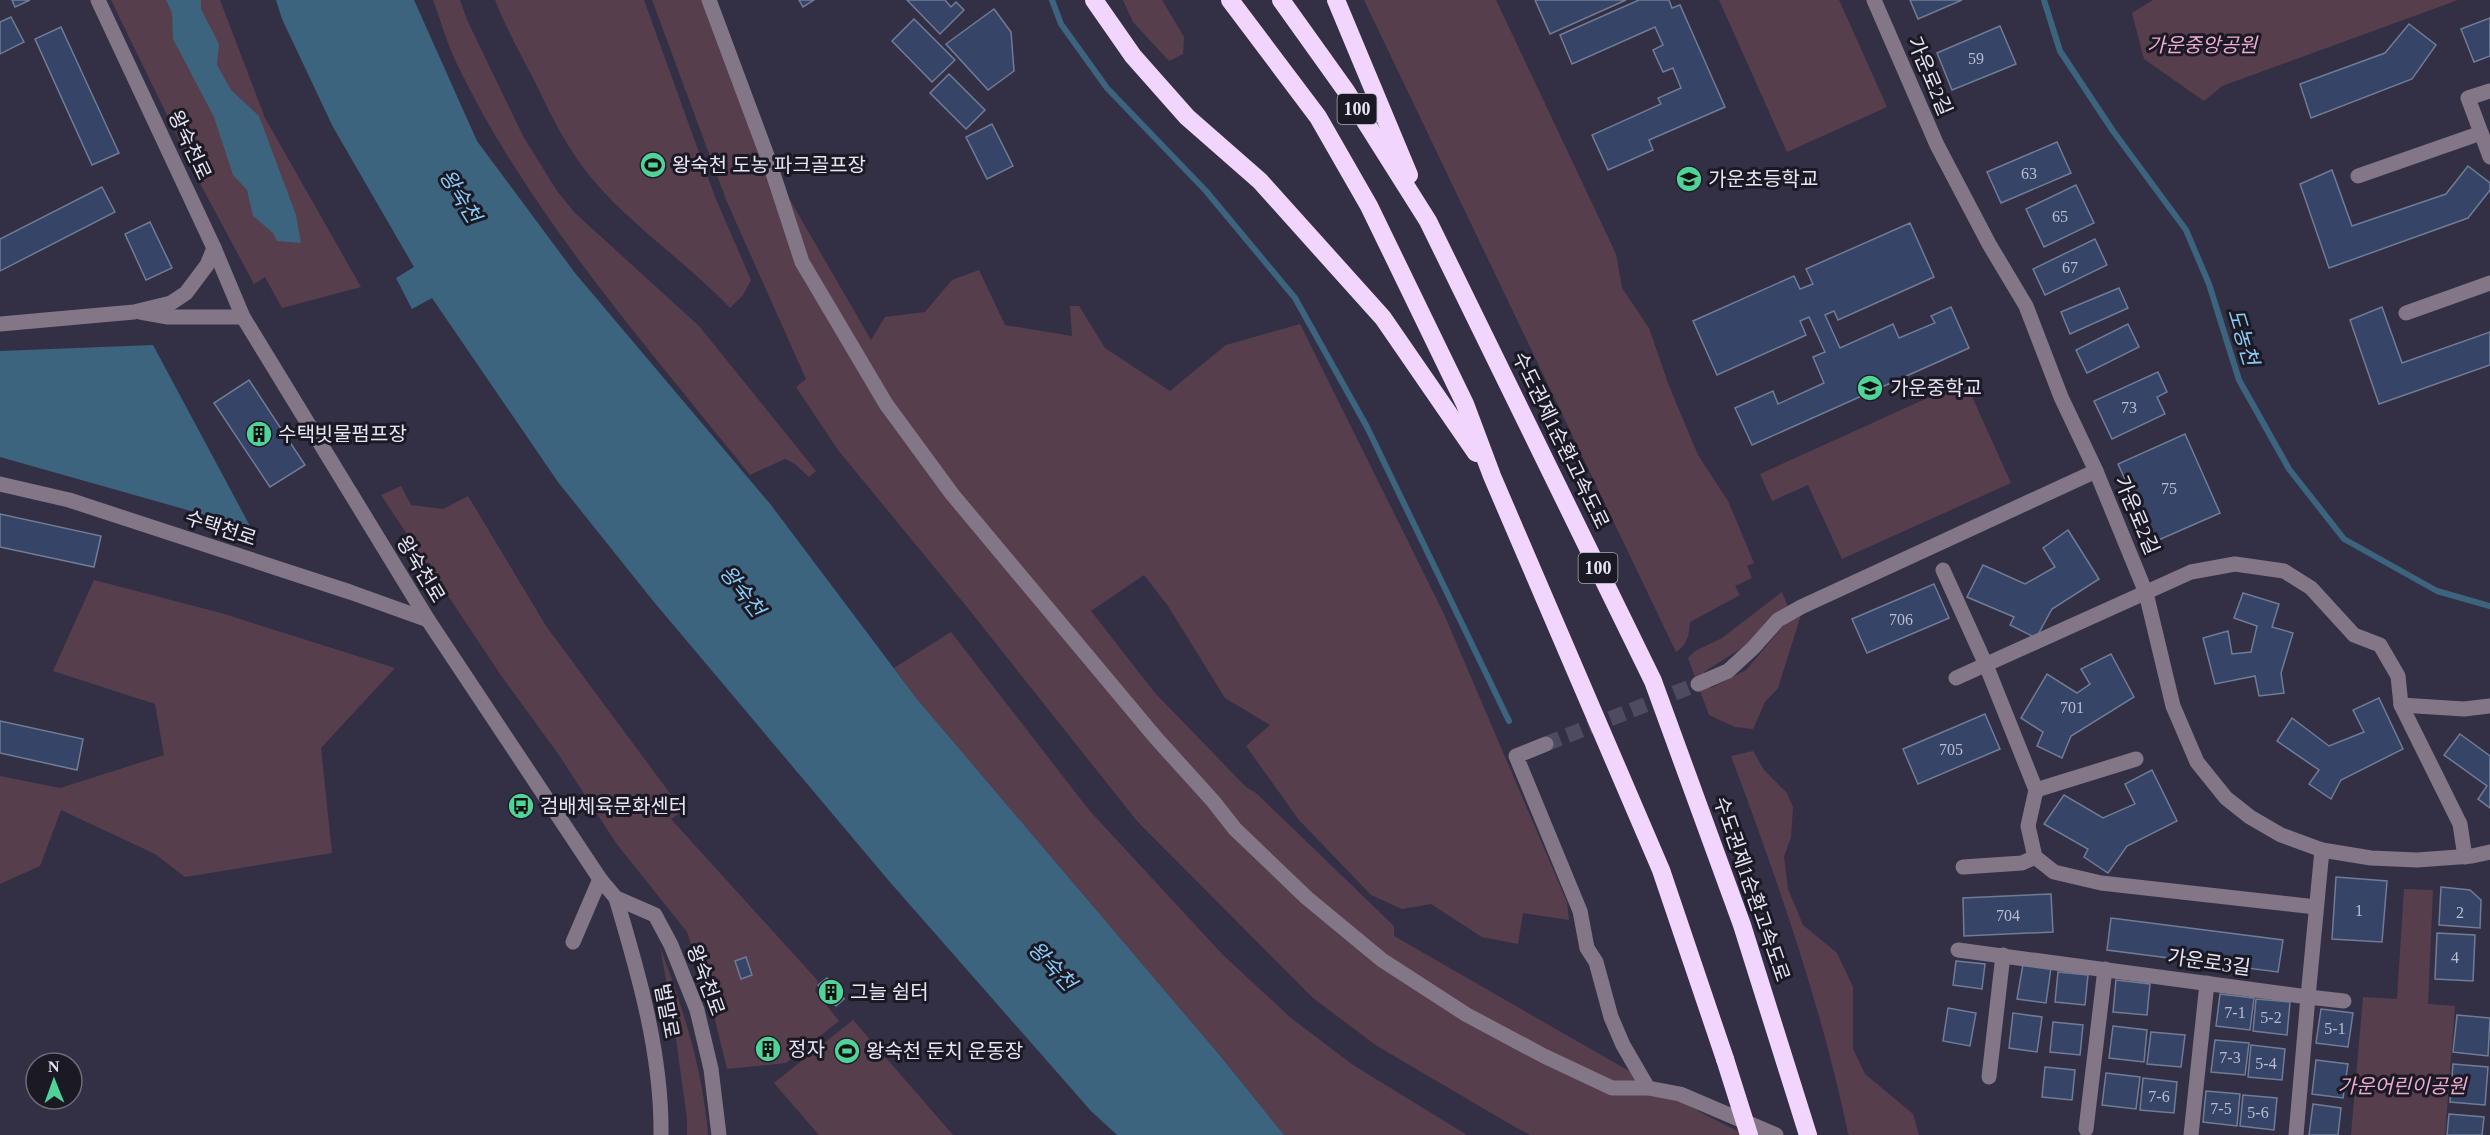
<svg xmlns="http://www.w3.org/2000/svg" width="2490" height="1135" viewBox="0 0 2490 1135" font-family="'Times New Roman','Noto Sans KR',serif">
	<rect width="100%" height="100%" fill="#333046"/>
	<g fill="#573e4d">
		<polygon points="111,0 220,0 265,118 361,287 282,308 265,277 254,284 203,189"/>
		<path d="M433,0H460L467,20L523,136L557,191L575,213L699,326L816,471L809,477L795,464L785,459L750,475C647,346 529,214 457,64C447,44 441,21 433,0Z"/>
		<path d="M495,0H644L715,197L751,280L743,295L730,308C685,260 620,218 582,166C563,140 549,111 535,82C521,55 506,28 495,0Z"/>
		<polygon points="652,0 703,0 786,193 871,340 885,317 925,312 952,280 979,270 1005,325 1072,336 1070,306 1079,306 1105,348 1170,391 1226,345 1300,324 1444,614 1567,902 1569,920 1523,913 1518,944 1482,937 1431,904 1402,909 1371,895 1299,820 1246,746 1270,725 1225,698 1168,606 1144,575 1091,611 1155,693 1246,787 1256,793 1394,926 1394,936 1702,1113 1745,1135 1530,1135 1515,1127 1377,1046 1313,998 1137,821 967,607 838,450 796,387 806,379 727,202"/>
		<polygon points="1123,0 1162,0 1184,37 1183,54 1169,61 1133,22"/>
		<path d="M1364,0H1496L1616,254L1622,288L1649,328L1669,386L1698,455L1728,501L1754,563L1747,566L1752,578L1735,586L1740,595L1690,622C1689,635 1688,644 1676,652Z"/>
		<polygon points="1719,0 1839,0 1887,107 1787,152"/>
		<polygon points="2153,0 2458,0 2222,86 2204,101 2144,59 2132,13"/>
		<polygon points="1965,381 2011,483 1842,559 1808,485 1772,501 1760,474"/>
		<polygon points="401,486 411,505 443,509 468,496 546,626 683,811 671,819 818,981 815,991 839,1021 786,1063 727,1069 709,995 687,932 616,843 559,755 500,674 381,495"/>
		<polygon points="94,580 221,613 395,668 321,748 332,853 185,877 155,854 61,810 40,866 0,884 0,776 60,788 164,755 155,704 53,671"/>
		<polygon points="1782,592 1788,607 1748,644 1704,672 1711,688 1746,670 1786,623 1801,615 1778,688 1765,702 1753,729 1735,727 1709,715 1688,658 1695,651 1722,638"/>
		<polygon points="951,632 1089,810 1223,955 1291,1018 1353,1065 1467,1135 1284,1135 1222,1058 917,699 894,668"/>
		<path d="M1753,751L1764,770L1787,793L1793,807L1791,837L1784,857L1788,889L1803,925L1837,953L1853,987V1049L1865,1074L1913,1114L1919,1135H1849L1848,1133C1821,1004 1777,879 1731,756Z"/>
		<polygon points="2404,889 2433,890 2428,1004 2455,1006 2445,1135 2351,1135 2363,997 2397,999"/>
		<path d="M660,947C683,1009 703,1069 708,1135H687V1119L673,1017Z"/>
		<polygon points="853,1020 953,1135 819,1135 774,1083"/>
	</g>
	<g fill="#3c647e">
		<polygon points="166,0 201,0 201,9 219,44 217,65 231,90 259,116 296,215 301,243 277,241 273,233 253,216 247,190 233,175 214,117 173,39 172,13"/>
		<polygon points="276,0 414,0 477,141 575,273 771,505 917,699 1222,1058 1284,1135 1117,1135 1091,1111 889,881 654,602 558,482 432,298 412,309 396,278 414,267 333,127 282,19"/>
		<polygon points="153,345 251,528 0,457 0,351"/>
	</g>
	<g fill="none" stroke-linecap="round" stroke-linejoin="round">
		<g stroke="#3c647e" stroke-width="6">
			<polyline points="1052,0 1061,24 1107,88 1206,191 1295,298 1367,427 1509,721"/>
			<polyline points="2044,0 2060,51 2113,131 2186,230 2209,284 2239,380 2289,469 2344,539 2437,591 2490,606"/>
		</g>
	</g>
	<g fill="#354467" stroke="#707c95" stroke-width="1.5">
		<polygon points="12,0 30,0 15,7"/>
		<polygon points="799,0 814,0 803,7"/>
		<polygon points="907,0 945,0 951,7 956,2 964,10 940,34"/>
		<polygon points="1535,0 1626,0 1550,34"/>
		<polygon points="1639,0 1669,0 1672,8 1680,5 1725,107 1649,140 1653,150 1608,170 1592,135 1661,104 1658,98 1681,88 1673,68 1663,72 1653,50 1663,45 1655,27 1572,64 1560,35"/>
		<polygon points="1910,0 1962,0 1918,19"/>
		<polygon points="994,9 1011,32 1014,71 988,90 946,44"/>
		<polygon points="11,17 24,42 0,54 0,22"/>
		<polygon points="2490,18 2490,56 2474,62 2461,29"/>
		<polygon points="914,19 955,60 932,82 892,41"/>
		<polygon points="2409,24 2436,45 2412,79 2311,118 2300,84 2385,53"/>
		<polygon points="2000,26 2016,64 1952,90 1937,53"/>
		<polygon points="61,27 119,153 92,165 35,39"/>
		<polygon points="949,74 985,110 966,129 930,93"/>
		<polygon points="992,124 1013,166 987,179 966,137"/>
		<polygon points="2057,142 2071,173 2001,203 1987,172"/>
		<polygon points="2468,166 2490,183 2490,190 2468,218 2329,268 2300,184 2332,170 2352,226 2446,194"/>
		<polygon points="2076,185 2094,223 2044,247 2026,209"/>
		<polygon points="102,187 115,212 0,271 0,239"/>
		<polygon points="150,222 172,268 146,280 125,234"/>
		<polygon points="1910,223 1934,277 1838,320 1834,311 1825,315 1840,348 1893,324 1899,338 1935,323 1931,316 1951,307 1969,348 1752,445 1735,408 1773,391 1778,404 1824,383 1813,357 1825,352 1809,317 1800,321 1806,335 1717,375 1693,321 1794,276 1800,289 1813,284 1806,269"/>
		<polygon points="2095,239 2107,265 2045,295 2033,269"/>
		<polygon points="2119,288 2128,308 2070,334 2061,312"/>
		<polygon points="2382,307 2402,363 2490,332 2490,365 2379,404 2350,320"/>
		<polygon points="2128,324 2139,347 2087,373 2076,350"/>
		<polygon points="2158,372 2167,392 2157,397 2165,414 2112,439 2094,401"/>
		<polygon points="249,380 305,465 270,487 214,403"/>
		<polygon points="2185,434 2220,513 2154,542 2118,464"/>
		<polygon points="0,514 101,536 94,567 0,547"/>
		<polygon points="2068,530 2099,579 2052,609 2036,638 2010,625 2014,617 1967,597 1983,565 2025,584 2055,567 2043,548"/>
		<polygon points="1934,584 1949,618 1867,653 1852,619"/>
		<polygon points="2243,593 2279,604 2272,627 2293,633 2281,673 2284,693 2259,696 2255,676 2215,684 2203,638 2228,631 2232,654 2251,652 2257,626 2234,618"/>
		<polygon points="2111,654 2134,697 2071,736 2062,758 2037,746 2043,732 2021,718 2047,674 2077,693 2090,684 2081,669"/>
		<polygon points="2379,698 2403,749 2341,780 2331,799 2309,784 2319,770 2277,741 2292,718 2329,746 2364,732 2353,710"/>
		<polygon points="1985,714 2000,749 1918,784 1903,749"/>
		<polygon points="0,721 83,739 77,770 0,753"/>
		<polygon points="2460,734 2490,756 2490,808 2478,799 2487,786 2444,755"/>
		<polygon points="2152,770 2177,821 2127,846 2108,873 2084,857 2088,849 2044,824 2064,795 2103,818 2135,804 2125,784"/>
		<polygon points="2336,877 2387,881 2382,942 2332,939"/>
		<polygon points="2441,887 2470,890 2481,900 2480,928 2439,925"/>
		<polygon points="2051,894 2053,932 1964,936 1963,898"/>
		<polygon points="2111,918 2283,940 2278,972 2107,950"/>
		<polygon points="2437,933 2475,935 2473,981 2435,979"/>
		<polygon points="746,957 752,975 741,979 735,961"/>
		<polygon points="1956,961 1985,964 1982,989 1953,985"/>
		<polygon points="2023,964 2051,968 2046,1003 2017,999"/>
		<polygon points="2058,972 2088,975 2085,1005 2055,1002"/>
		<polygon points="827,978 844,999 836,1006 818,985"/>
		<polygon points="2116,980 2150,984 2147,1015 2113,1012"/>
		<polygon points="2220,994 2254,998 2250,1030 2216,1026"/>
		<polygon points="2256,999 2290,1002 2287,1035 2253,1031"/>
		<polygon points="1948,1008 1976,1013 1970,1046 1943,1041"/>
		<polygon points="2321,1009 2353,1013 2348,1047 2316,1043"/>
		<polygon points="2013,1013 2042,1017 2037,1052 2009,1048"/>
		<polygon points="2457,1015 2490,1018 2488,1056 2453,1052"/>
		<polygon points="2053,1022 2083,1025 2080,1055 2050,1052"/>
		<polygon points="2113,1026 2147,1030 2144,1062 2109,1058"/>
		<polygon points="2151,1032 2185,1035 2181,1067 2147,1064"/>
		<polygon points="772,1039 779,1053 763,1060 757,1046"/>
		<polygon points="2215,1040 2249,1043 2245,1075 2211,1072"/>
		<polygon points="2251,1045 2285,1049 2282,1080 2248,1077"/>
		<polygon points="2316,1060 2348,1064 2343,1098 2312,1094"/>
		<polygon points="2453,1064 2488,1067 2485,1105 2450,1102"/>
		<polygon points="2045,1067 2075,1070 2072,1100 2042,1097"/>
		<polygon points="2106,1073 2140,1077 2136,1109 2102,1105"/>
		<polygon points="2143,1078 2177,1082 2174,1113 2140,1110"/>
		<polygon points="2206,1091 2240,1094 2237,1126 2203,1122"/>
		<polygon points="2243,1095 2277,1098 2274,1130 2240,1126"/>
		<polygon points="2313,1104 2341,1108 2338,1135 2309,1135"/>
		<polygon points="2449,1114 2484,1117 2482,1135 2447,1135"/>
	</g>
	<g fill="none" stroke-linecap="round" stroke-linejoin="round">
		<polyline stroke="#4e4b60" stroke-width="15" stroke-dasharray="15 8" stroke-linecap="butt" points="1546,744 1698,684"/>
		<g stroke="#837787" stroke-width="15">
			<polyline points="98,0 214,248 243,317 428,620 600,879 616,898 655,915 671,945 697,1010 711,1069 719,1135"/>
			<polyline points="709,0 768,158 802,262 886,404 952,494 1156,738 1213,801 1235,829 1307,898 1382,960 1467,1015 1544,1056 1612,1088 1648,1088"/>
			<polyline points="1874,0 1937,145 1989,244 2026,306 2061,397 2096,471 2146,593 2173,706 2197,762 2226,798 2250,817 2281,835 2322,850 2371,858 2417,860 2472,856 2490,852"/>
			<polyline points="2490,91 2468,98 2490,157"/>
			<polyline points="2358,176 2481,133"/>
			<polyline points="140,312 168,317 243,317"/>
			<polyline points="2406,313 2490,283"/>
			<polyline points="0,324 134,312 171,303 186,293 207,265 214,248"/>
			<polyline points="0,484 69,500 350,592 428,620"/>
			<polyline points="1943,570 1986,665 2036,790 2028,826 2035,857 2054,872 2101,883 2316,907"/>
			<polyline points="1956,678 2191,572 2235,564 2284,571 2311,588 2354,635 2380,645 2398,676 2401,705 2460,824 2465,857"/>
			<polyline points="1698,684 1728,671 1753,648 1778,620 1801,607 2096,471"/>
			<polyline points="2401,705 2464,709 2490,706"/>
			<polyline points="1546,744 1516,756 1580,911 1587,948 1596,962 1611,1017 1623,1045 1648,1088 1680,1094 1776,1135"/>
			<polyline points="2036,790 2136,759"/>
			<polyline points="1963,867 2022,863 2035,857"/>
			<path d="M616,898C639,975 662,1055 661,1135"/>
			<polyline points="573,942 600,879"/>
			<polyline points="1958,950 2308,997 2322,850"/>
			<polyline points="1989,1077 2003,955"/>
			<polyline points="2086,1129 2105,969"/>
			<polyline points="2191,1135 2207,983"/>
			<polyline points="2296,1135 2308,997 2344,1001"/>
		</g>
		<g stroke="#f2d5fd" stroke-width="18">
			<polyline points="1094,0 1133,56 1187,117 1260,181 1383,318 1476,453"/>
			<polyline points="1230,0 1318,117 1369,206 1465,404 1492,476 1661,870 1725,1059"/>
			<polyline points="1281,0 1346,91 1428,221 1653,681 1742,925 1808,1135"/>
			<polyline points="1336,0 1409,175"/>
		</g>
		<polyline stroke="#f2d5fd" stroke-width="18" points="1725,1059 1749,1135"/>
	</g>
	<defs>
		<g id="stadium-disc" transform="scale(1.35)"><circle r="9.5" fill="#50d398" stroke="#1b1924"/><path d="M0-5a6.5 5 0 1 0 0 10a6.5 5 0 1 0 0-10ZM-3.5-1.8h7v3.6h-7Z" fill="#111"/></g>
		<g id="school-disc" transform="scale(1.35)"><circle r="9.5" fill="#50d398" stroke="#1b1924"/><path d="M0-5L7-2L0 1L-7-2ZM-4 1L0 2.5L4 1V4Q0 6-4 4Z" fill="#111"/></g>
		<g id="building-disc" transform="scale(1.35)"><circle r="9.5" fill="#50d398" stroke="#1b1924"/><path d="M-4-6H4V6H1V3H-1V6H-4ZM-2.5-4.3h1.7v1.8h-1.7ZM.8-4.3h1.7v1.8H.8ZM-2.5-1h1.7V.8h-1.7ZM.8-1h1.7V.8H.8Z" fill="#111"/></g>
		<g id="bus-disc" transform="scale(1.35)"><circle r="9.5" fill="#50d398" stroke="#1b1924"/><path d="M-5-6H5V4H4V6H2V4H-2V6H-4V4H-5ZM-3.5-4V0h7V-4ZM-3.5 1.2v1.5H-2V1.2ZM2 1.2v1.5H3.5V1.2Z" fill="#111"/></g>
	</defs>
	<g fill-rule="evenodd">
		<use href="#stadium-disc" x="653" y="165"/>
		<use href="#school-disc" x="1689" y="179"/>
		<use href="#school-disc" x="1870" y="388"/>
		<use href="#building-disc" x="259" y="434"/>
		<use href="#bus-disc" x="521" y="806"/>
		<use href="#building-disc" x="831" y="992"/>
		<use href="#building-disc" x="768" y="1049"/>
		<use href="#stadium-disc" x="847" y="1051"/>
	</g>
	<g text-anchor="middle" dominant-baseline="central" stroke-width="6" stroke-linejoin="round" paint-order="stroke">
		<g font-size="16" fill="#babdd1">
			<text x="1976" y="58">59</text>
			<text x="2029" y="173">63</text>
			<text x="2060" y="216">65</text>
			<text x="2070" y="267">67</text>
			<text x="2129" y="407">73</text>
			<text x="2169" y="488">75</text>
			<text x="1901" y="619">706</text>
			<text x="2072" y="707">701</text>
			<text x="1951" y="749">705</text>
			<text x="2359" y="910">1</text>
			<text x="2460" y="912">2</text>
			<text x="2008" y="915">704</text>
			<text x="2455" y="957">4</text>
			<text x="2235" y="1012">7-1</text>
			<text x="2271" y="1017">5-2</text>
			<text x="2335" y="1028">5-1</text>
			<text x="2230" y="1057">7-3</text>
			<text x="2266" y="1063">5-4</text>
			<text x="2159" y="1096">7-6</text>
			<text x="2221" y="1108">7-5</text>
			<text x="2258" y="1112">5-6</text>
		</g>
		<g fill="#1b1924" stroke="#aaa8b6" stroke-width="1.5">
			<rect x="1337.5" y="94" width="39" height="30" rx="4.5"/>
			<rect x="1578.5" y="553" width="39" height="30" rx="4.5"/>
		</g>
		<g font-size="18" font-weight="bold" fill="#e7e5f4">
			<text x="1357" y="109">100</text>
			<text x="1598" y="568">100</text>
		</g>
		<g font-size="20" font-style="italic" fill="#eeabd3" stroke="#1b1924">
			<text x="2202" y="45">가운중앙공원</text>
			<text x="2402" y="1086">가운어린이공원</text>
		</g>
		<g font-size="20" fill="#e7e5f4" stroke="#1b1924">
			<text transform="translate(1930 76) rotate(67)">가운로2길</text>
			<text transform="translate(190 145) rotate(65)">왕숙천로</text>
			<text transform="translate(1561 440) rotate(64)">수도권제1순환고속도로</text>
			<text transform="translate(2137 515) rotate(67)">가운로2길</text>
			<text transform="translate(221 528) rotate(18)">수택천로</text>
			<text transform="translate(421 569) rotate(59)">왕숙천로</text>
			<text transform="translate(1752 889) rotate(71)">수도권제1순환고속도로</text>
			<text transform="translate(2209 962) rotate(8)">가운로3길</text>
			<text transform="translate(706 980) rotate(70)">왕숙천로</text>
			<text transform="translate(667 1011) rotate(79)">벌말로</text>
		</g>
		<g font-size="20" fill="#e7e5f4" stroke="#1b1924" text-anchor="start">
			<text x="672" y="165">왕숙천 도농 파크골프장</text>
			<text x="1708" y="179">가운초등학교</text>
			<text x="1890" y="388">가운중학교</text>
			<text x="278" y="434">수택빗물펌프장</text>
			<text x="540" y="806">검배체육문화센터</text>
			<text x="850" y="992">그늘 쉼터</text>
			<text x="788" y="1049">정자</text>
			<text x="866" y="1051">왕숙천 둔치 운동장</text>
		</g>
		<g font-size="21" font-style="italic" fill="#88cbf7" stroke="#1b1924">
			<text transform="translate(460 196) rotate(58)">왕숙천</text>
			<text transform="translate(2243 337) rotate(73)">도농천</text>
			<text transform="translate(742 591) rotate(52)">왕숙천</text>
			<text transform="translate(1052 966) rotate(47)">왕숙천</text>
		</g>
	</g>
	<g transform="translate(54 1081) rotate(359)"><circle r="28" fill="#1b1924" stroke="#6d6b77" stroke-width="1.5"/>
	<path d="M0-4.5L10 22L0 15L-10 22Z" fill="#50d398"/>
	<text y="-9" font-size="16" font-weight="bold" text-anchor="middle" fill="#e7e5f4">N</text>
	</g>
</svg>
